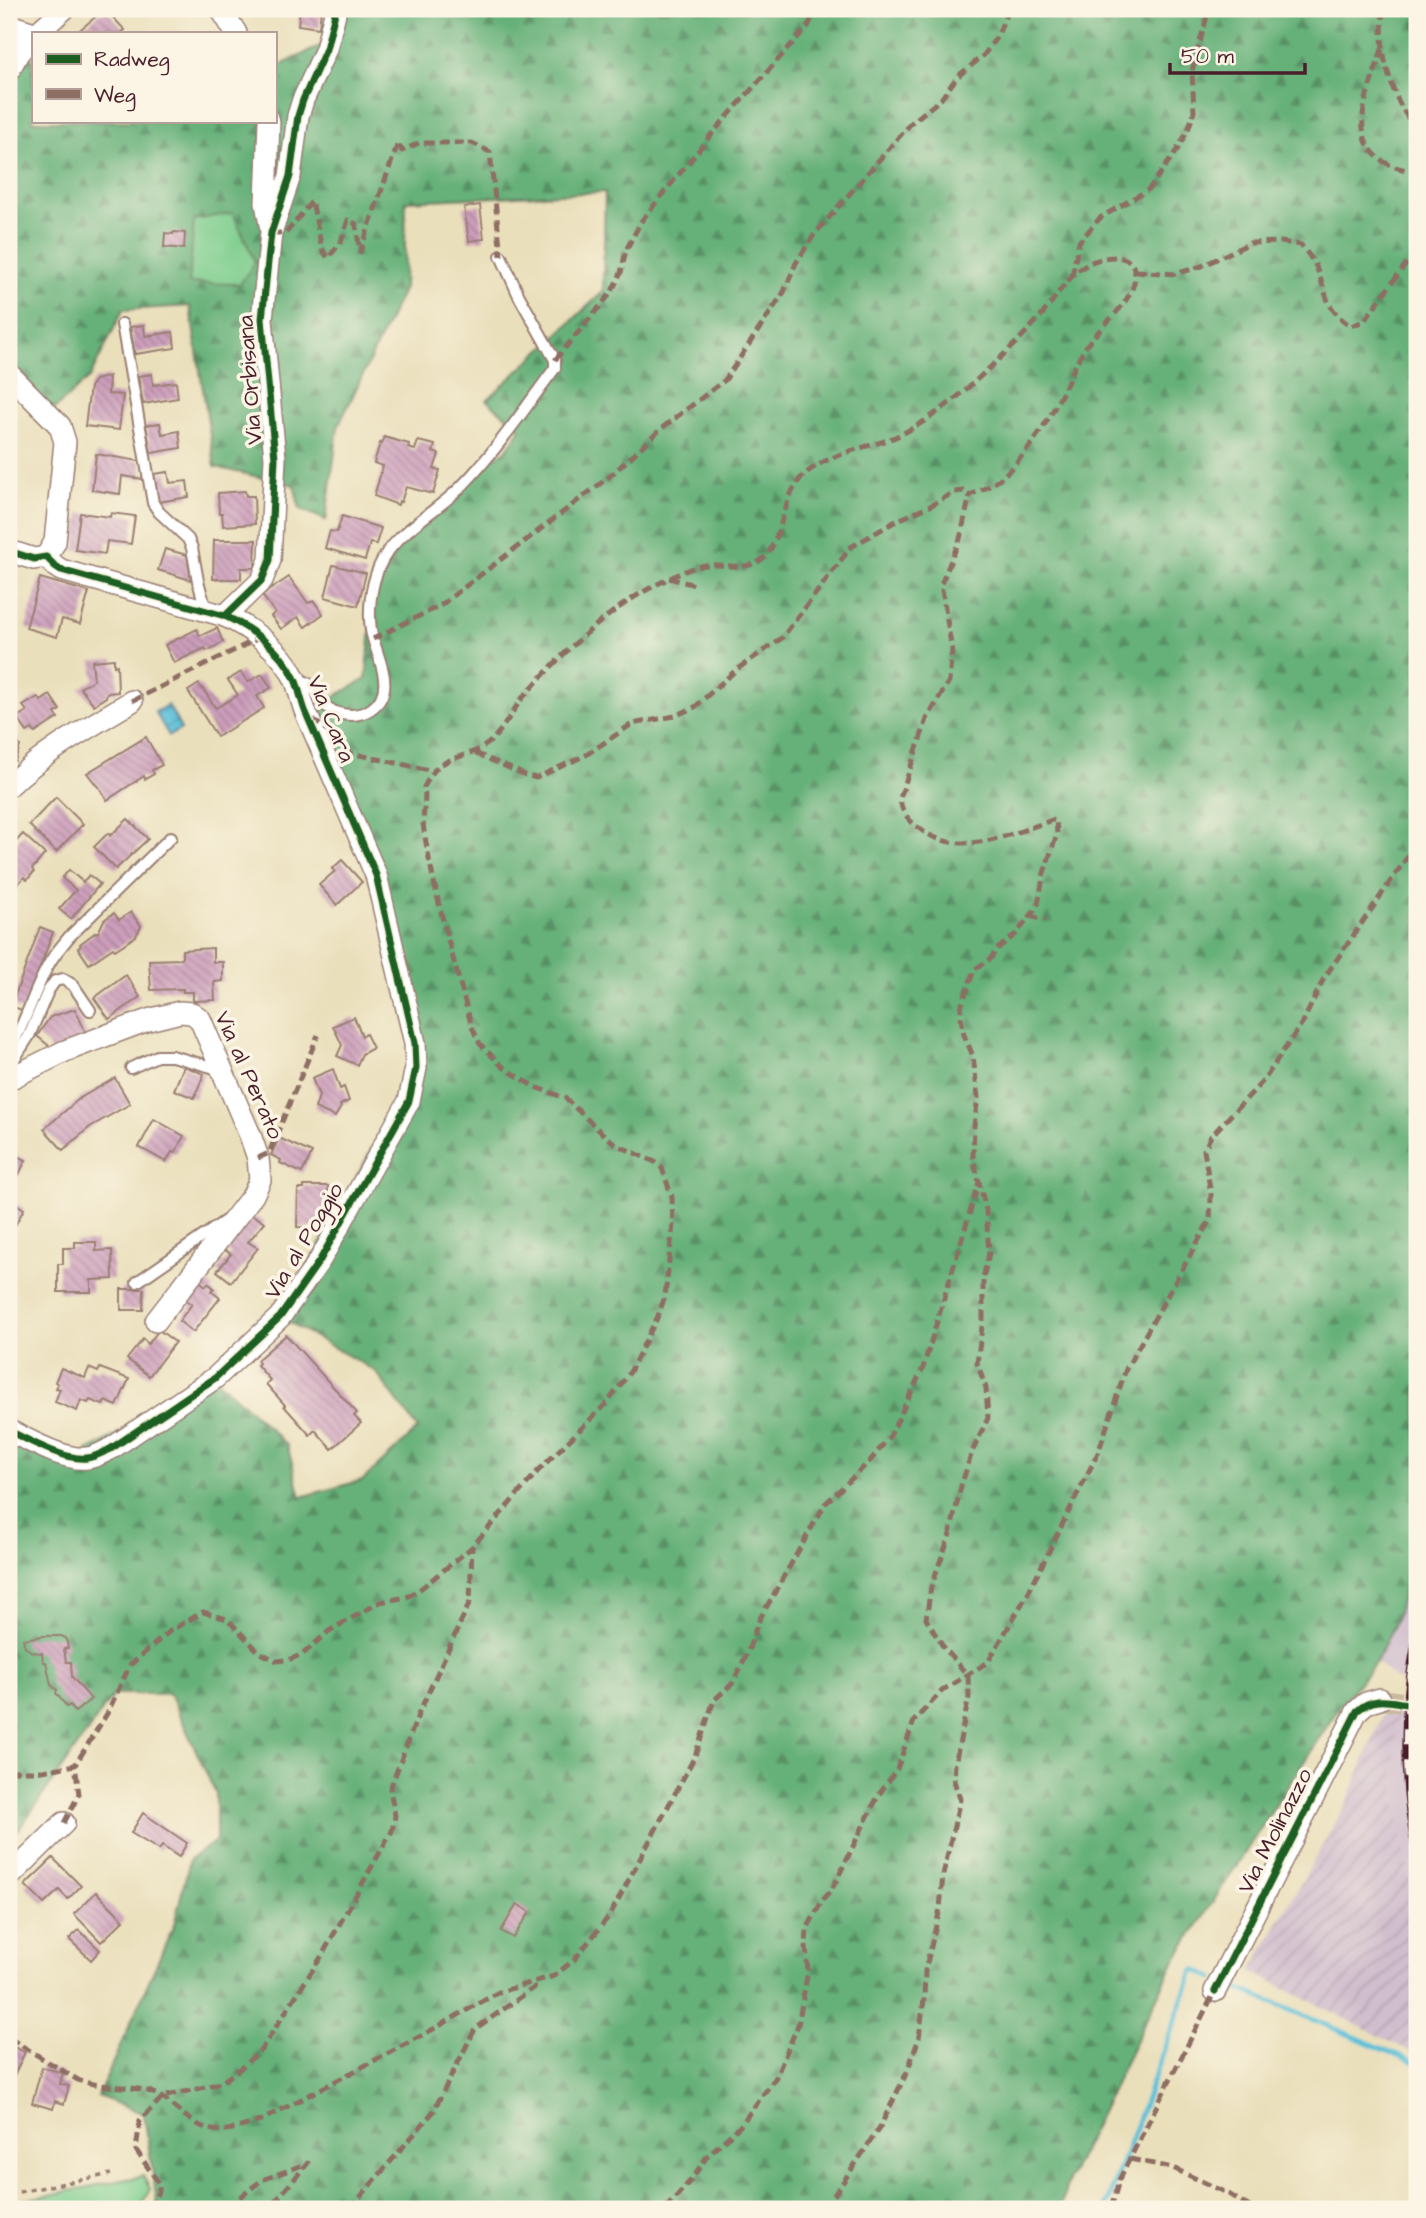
<svg xmlns="http://www.w3.org/2000/svg" width="1426" height="2218" viewBox="0 0 1426 2218" font-family="'Architects Daughter',sans-serif">
	<defs>
		<pattern id="industrial-furrows" width="10" height="10" patternUnits="userSpaceOnUse" patternTransform="scale(1.75)"><rect width="10" height="10" fill="#d0bdcd"/><path d="M-1 1l2-2M0 10L10 0M9 11l2-2" fill="none" stroke="#b4a2b0"/></pattern>
		<pattern id="forest-firs" width="22" height="20" patternUnits="userSpaceOnUse" patternTransform="scale(1.75)"><rect width="22" height="20" fill="#66b179"/><path d="M5 1l3.5 6h-7zM16 11l3.5 6h-7z" fill="#568f63"/></pattern>
		<pattern id="water-waves" width="16" height="10" patternUnits="userSpaceOnUse" patternTransform="scale(1.75)"><rect width="16" height="10" fill="#5bc0d9"/><path d="M0 5q4-4 8 0t8 0" fill="none" stroke="#4d9bb0"/></pattern>
		<pattern id="building-back-hatch" width="6" height="6" patternUnits="userSpaceOnUse" patternTransform="scale(1.75)"><rect width="6" height="6" fill="#cc9ebb"/><path d="M-1 5l2 2M0 0l6 6M5-1l2 2" fill="none" stroke="#a88098"/></pattern>
	</defs>
	<rect width="100%" height="100%" fill="#fcf5e5"/>
	<filter id="ink" filterUnits="userSpaceOnUse"><feTurbulence type="fractalNoise" baseFrequency=".0143" numOctaves="2"/><feDisplacementMap in="SourceGraphic" scale="14" xChannelSelector="R" yChannelSelector="G"/><feConvolveMatrix kernelMatrix="1 2 1 2 8 2 1 2 1" color-interpolation-filters="sRGB"/></filter>
	<filter id="wash" filterUnits="userSpaceOnUse"><feTurbulence type="fractalNoise" baseFrequency=".00686" numOctaves="4" result="noise"/><feDisplacementMap in="SourceGraphic" scale="28" xChannelSelector="R" yChannelSelector="G"/><feGaussianBlur stdDeviation="1.57" result="paint"/><feColorMatrix in="noise" values="0 0 0 0 0 0 0 0 0 0 0 0 0 0 0 0 0 1.4 0 .05"/><feComposite in="paint" operator="in"/></filter>
	<g filter="url(#wash)">
		<rect width="100%" height="100%" fill="#eadfbb"/>
		<polygon fill="url(#industrial-furrows)" points="1385,1710 1397,1711 1395,1754 1396,1797 1402,1839 1417,1907 1417,2055 1251,1971 1347,1802"/>
		<g fill="#d0bdcd">
			<polygon points="1417,1540 1417,1679 1398,1681 1376,1662 1396,1620"/>
			<polygon points="1417,1710 1417,1907 1402,1839 1396,1797 1395,1754 1397,1711"/>
		</g>
		<polygon fill="url(#forest-firs)" stroke="#586852" stroke-width="2" points="341,9 1417,9 1417,1540 1396,1620 1376,1662 1342,1703 1175,1960 1069,2178 1060,2209 158,2209 144,2114 98,2096 174,1925 190,1859 216,1841 216,1794 170,1694 114,1694 19,1829 9,1835 9,1431 75,1458 215,1378 287,1445 301,1497 363,1480 418,1429 375,1371 280,1317 416,1068 376,875 306,713 366,679 371,630 370,606 401,538 484,462 505,452 521,429 487,400 603,292 605,192 406,201 404,288 338,427 326,520 300,509 294,485 215,467 190,306 123,310 90,377 49,414 9,374 9,70 19,52 33,59 33,121 275,121 275,68 339,37"/>
		<g fill="#7ece8e" stroke="#64765c" stroke-width="2">
			<polygon points="233,213 255,262 240,284 189,283 194,220"/>
			<polygon points="143,2176 150,2189 139,2209 9,2209 9,2203"/>
		</g>
		<polygon fill="url(#water-waves)" stroke="#527082" stroke-width="2" points="168,705 181,729 169,736 155,712"/>
		<g fill="none" stroke-linecap="round" stroke-linejoin="round">
			<g stroke="#5bc0d9" stroke-width="5">
				<polyline points="1223,1982 1417,2063"/>
				<polyline points="1105,2209 1194,1969 1214,1978"/>
			</g>
		</g>
		<g id="blocks">
			<g fill="url(#building-back-hatch)">
				<polygon points="105,9 125,30 121,33 76,33"/>
				<polygon points="300,9 321,9 319,28 298,25"/>
				<polygon points="480,205 484,239 469,241 464,207"/>
				<polygon points="174,232 185,233 184,249 164,247 165,233 173,234"/>
				<polygon points="144,325 145,336 173,332 175,348 135,354 130,327"/>
				<polygon points="152,374 153,385 176,382 178,398 143,404 138,376"/>
				<polygon points="109,376 108,394 123,395 119,430 85,426 90,387 95,380"/>
				<polygon points="160,423 162,434 179,431 181,448 151,453 146,425"/>
				<polygon points="384,437 409,444 408,448 415,450 418,441 435,445 433,452 439,454 434,469 440,470 433,494 406,487 401,502 399,501 398,505 374,496 383,466 374,463 380,443 382,444"/>
				<polygon points="96,454 140,461 143,479 122,476 120,494 92,490"/>
				<polygon points="168,472 170,483 187,481 189,497 158,502 154,474"/>
				<polygon points="245,491 246,496 254,496 255,524 223,526 222,513 219,513 218,493"/>
				<polygon points="80,513 110,517 111,513 135,516 131,544 107,541 105,554 75,550"/>
				<polygon points="342,516 381,528 376,544 370,543 365,560 325,548 330,531 337,532"/>
				<polygon points="214,540 256,540 255,568 241,568 241,579 213,579"/>
				<polygon points="165,549 187,555 191,580 158,570"/>
				<polygon points="333,565 366,573 358,606 325,597"/>
				<polygon points="289,577 308,603 314,601 323,614 305,627 298,617 281,629 271,616 275,613 262,595"/>
				<polygon points="40,578 89,592 80,624 62,619 57,637 26,628"/>
				<polygon points="217,628 223,642 207,651 205,648 174,663 165,645 197,629 200,636"/>
				<polygon points="114,659 114,666 117,665 118,692 107,693 106,697 94,705 80,688 94,680 92,661"/>
				<polygon points="241,672 248,682 262,674 271,688 257,696 264,708 217,737 188,691 199,684 216,708 238,695 228,680"/>
				<polygon points="50,695 60,710 55,713 58,718 35,733 32,729 27,732 17,717 27,711 23,706 38,697 41,701"/>
				<polygon points="11,732 20,746 15,761 9,759 9,738"/>
				<polygon points="146,737 162,765 152,770 154,774 145,779 144,776 107,800 99,787 98,787 87,773"/>
				<polygon points="56,797 83,824 56,852 29,825"/>
				<polygon points="128,819 148,839 116,869 94,847 108,833 110,836"/>
				<polygon points="23,834 45,854 32,869 34,872 27,880 24,877 13,890 9,886 9,849"/>
				<polygon points="342,860 362,882 337,905 319,885 335,871 332,869"/>
				<polygon points="69,870 83,882 89,875 100,884 71,919 59,909 76,890 62,878"/>
				<polygon points="131,912 141,926 136,936 115,950 113,948 89,964 78,948 81,946 80,944 96,932 98,933 104,920 114,913 119,920"/>
				<polygon points="40,927 53,932 24,1011 11,1006"/>
				<polygon points="213,948 213,962 223,962 223,981 214,982 215,1000 193,1001 193,992 183,992 183,989 151,990 149,960 182,959 182,950"/>
				<polygon points="126,975 140,997 109,1019 94,998"/>
				<polygon points="75,1009 87,1035 51,1053 48,1045 37,1036 50,1017"/>
				<polygon points="354,1017 362,1036 366,1034 373,1048 362,1054 357,1065 337,1056 342,1045 333,1026"/>
				<polygon points="184,1066 204,1074 194,1098 174,1090"/>
				<polygon points="333,1069 340,1089 344,1087 349,1101 340,1105 341,1107 335,1117 315,1108 319,1096 312,1078"/>
				<polygon points="115,1078 130,1104 90,1127 63,1150 44,1129 80,1098"/>
				<polygon points="154,1119 184,1136 175,1153 172,1152 166,1162 139,1147"/>
				<polygon points="279,1138 312,1153 302,1173 280,1163 281,1160 271,1155"/>
				<polygon points="9,1152 26,1160 18,1176 11,1172 9,1176"/>
				<polygon points="304,1186 328,1186 327,1210 322,1210 321,1232 313,1231 313,1228 297,1227 298,1189 304,1189"/>
				<polygon points="9,1199 24,1209 14,1227 9,1225"/>
				<polygon points="250,1214 265,1222 248,1242 258,1248 231,1282 217,1271 231,1254 223,1249"/>
				<polygon points="75,1242 96,1242 96,1251 112,1250 113,1279 91,1280 91,1292 58,1292 58,1264 63,1264 63,1248 75,1248"/>
				<polygon points="199,1281 206,1286 208,1283 214,1288 211,1291 220,1298 193,1332 179,1321 192,1304 185,1299"/>
				<polygon points="121,1289 144,1289 143,1310 121,1310"/>
				<polygon points="159,1330 175,1342 149,1376 127,1359 143,1339 148,1344"/>
				<polygon points="286,1335 357,1413 354,1416 361,1423 332,1449 315,1430 310,1435 284,1406 285,1405 266,1384 270,1380 257,1365 259,1363 257,1360"/>
				<polygon points="61,1368 85,1378 89,1368 98,1372 100,1368 129,1379 117,1406 105,1401 103,1405 90,1400 88,1403 81,1400 77,1411 55,1402 60,1389 56,1388 58,1384 55,1382"/>
				<polygon points="42,1636 61,1636 66,1638 68,1648 64,1649 66,1662 71,1662 72,1677 91,1699 75,1712 70,1705 67,1707 56,1693 57,1690 51,1685 46,1662 43,1662 42,1653 32,1652 25,1647 23,1639"/>
				<polygon points="143,1813 187,1843 179,1857 162,1846 159,1850 131,1833"/>
				<polygon points="53,1858 81,1886 68,1899 59,1890 44,1904 25,1885"/>
				<polygon points="96,1892 124,1920 101,1942 74,1914"/>
				<polygon points="517,1904 530,1912 513,1938 501,1931"/>
				<polygon points="79,1930 100,1950 91,1960 69,1939"/>
				<polygon points="9,2045 25,2052 9,2086"/>
				<polygon points="42,2067 63,2073 60,2084 69,2086 64,2104 55,2101 53,2109 32,2103"/>
			</g>
		</g>
	</g>
	<g filter="url(#ink)">
		<use href="#blocks" fill-opacity="0" stroke="#9a7f73" stroke-width="2"/>
		<g fill="none" stroke-linecap="round" stroke-linejoin="round">
			<polyline stroke="#cab99e" stroke-width="21" stroke-dasharray="21 10" stroke-linecap="butt" points="1380,1699 1417,1705"/>
			<g stroke="#9a7f73" stroke-width="14">
				<g id="service">
					<polyline points="122,324 153,503 159,512 188,539 192,548 198,581 206,610"/>
					<path d="M295,679C301,680 306,681 310,685C316,690 318,697 322,702C333,716 356,719 371,709C399,689 375,655 371,630C368,610 371,586 379,567C393,533 437,512 462,486C497,450 525,408 555,368V360L519,296L501,256"/>
					<path d="M9,1050C26,1023 33,992 49,964C54,954 62,946 69,937L171,837"/>
					<polyline points="9,1067 29,1036 48,991 55,981 63,979 73,985 90,1010"/>
					<polyline points="131,1068 157,1056 172,1056 222,1070"/>
					<polyline points="137,1282 225,1221"/>
				</g>
			</g>
			<g stroke="#9a7f73" stroke-width="24">
				<g id="minor">
					<polyline points="221,9 236,33"/>
					<polyline points="9,25 34,33"/>
					<polyline points="37,33 64,9"/>
					<polyline points="9,70 19,52 33,37"/>
					<polyline points="269,121 266,203 271,230"/>
					<polyline points="9,374 60,426 65,442 55,542 46,557"/>
					<path d="M9,551L34,559L46,557L55,566L61,570L225,616C251,628 281,650 294,677C299,686 301,702 306,713L376,875L415,1043L416,1068L409,1101L320,1260L280,1317L215,1378L112,1448C104,1452 96,1457 87,1458C65,1461 29,1440 9,1431"/>
					<polyline points="225,616 262,580 270,560 275,458 262,319 271,233 290,176 298,116 303,100 326,49 336,9"/>
					<path d="M9,786C45,751 90,727 132,701"/>
					<polyline points="9,1079 65,1051 148,1020 180,1012 192,1013 200,1019 250,1135 258,1158 260,1180 253,1195 156,1321"/>
					<polyline points="9,1877 64,1823"/>
					<polyline points="1215,1991 1357,1711 1366,1703 1380,1699"/>
				</g>
			</g>
			<polyline stroke="#9a7f73" stroke-width="3.5" stroke-dasharray="5 5" stroke-linecap="butt" points="9,2194 111,2174"/>
			<use href="#service" stroke="#fff" stroke-width="10"/>
			<use href="#minor" stroke="#fff" stroke-width="21"/>
			<g stroke="#4a1f2b" stroke-width="8">
				<path id="rail" d="M1417,1634C1402,1707 1401,1782 1417,1856"/>
			</g>
			<use href="#rail" stroke="#fcf5e5" stroke-width="5" stroke-dasharray="16" stroke-linecap="butt"/>
			<g stroke="#8d6e63" stroke-width="5" stroke-dasharray="10 5" stroke-linecap="butt">
				<path d="M1383,9C1383,21 1381,35 1383,47C1384,67 1400,117 1417,126"/>
				<path d="M1382,49C1372,86 1342,137 1386,163C1395,168 1407,170 1417,172"/>
				<polyline points="271,233 286,233 312,201 322,249 328,258 341,242 348,220 356,224 360,252 398,143 402,151 419,143 472,143 490,152 501,256"/>
				<path d="M1136,271L1175,274L1202,266L1250,243L1281,242L1301,245C1307,253 1314,261 1317,269C1328,296 1324,308 1351,326L1364,321L1417,249"/>
				<polyline points="1072,276 1079,242 1100,218 1149,189 1177,150 1188,130 1194,112 1192,71 1209,9"/>
				<polyline points="555,360 611,293 621,273 626,250 642,220 710,136 808,26 817,9"/>
				<polyline points="669,578 695,585"/>
				<polyline points="373,639 441,605 609,477 662,428 725,380 784,292 796,263 814,235 911,123 941,99 957,77 984,55 998,35 1008,9"/>
				<polyline points="132,701 259,638"/>
				<polyline points="312,719 341,741 350,753 434,771"/>
				<polyline points="475,753 525,775 536,778 586,755 632,724 675,716 695,707 736,670 782,638 851,547 896,521 930,506 954,492 963,491 970,495"/>
				<polyline points="1029,916 1046,920"/>
				<polyline points="258,1158 269,1153 318,1035"/>
				<path d="M9,1771H43L75,1765L108,1712L130,1665L170,1631L203,1612L227,1619L259,1652L277,1661L291,1659L303,1654L329,1631L380,1602L407,1597L419,1590L472,1547L538,1471L608,1402L630,1372L658,1316L665,1296L673,1225L672,1197L662,1168L655,1162L617,1145L603,1134L565,1098L533,1086L503,1067L480,1044L472,1027C454,962 435,897 424,831C421,816 427,802 424,787C427,782 430,776 434,771C447,755 475,757 492,740C505,727 513,709 525,695C567,648 614,603 672,577C683,572 695,566 707,565C726,563 743,572 761,560C783,545 781,494 805,474C829,454 861,449 890,439C917,429 950,404 971,385C994,364 1021,339 1041,316C1062,290 1076,258 1115,257C1136,257 1139,275 1131,291C1121,313 1098,328 1085,348C1074,366 1067,385 1057,403C1046,425 1021,461 1002,477C993,485 982,490 970,495L960,539L941,584L952,650L949,681L927,719L900,798C901,812 908,820 920,829C960,859 1011,834 1052,820H1056L1057,834L1044,873L1038,904L1035,910L1016,934L996,950L991,958L974,970L961,1007V1018L964,1035L973,1056L978,1098L974,1125L973,1158L986,1210L989,1253L983,1278V1320L977,1363L986,1388L988,1418L972,1452L961,1486L950,1534L931,1587L926,1619L942,1645L968,1676L969,1697L955,1764L954,1781L960,1799L943,1875L940,1909L925,1971L924,1999L919,2038L907,2072L880,2127L833,2197L827,2209"/>
				<polyline points="64,1823 79,1794 75,1765"/>
				<path d="M9,2038L78,2080C100,2088 125,2085 148,2091C159,2094 167,2101 175,2108C210,2136 217,2135 260,2121L421,2036L499,1992L554,1976L574,1960L610,1915L695,1756L714,1700L732,1684L747,1654L758,1622L825,1504L870,1461L890,1436L923,1368L979,1182"/>
				<polyline points="1130,2159 1173,2168 1225,2192 1253,2209"/>
				<polyline points="149,2209 158,2192 160,2185 136,2150 140,2120 163,2097 221,2083 242,2067 261,2050 321,1957 392,1831 395,1816 390,1789 418,1715 470,1602 472,1547"/>
				<polyline points="197,2209 204,2206 234,2202 262,2180 308,2163 273,2204 256,2209"/>
				<polyline points="350,2209 433,2112 475,2029 538,1985"/>
				<polyline points="665,2209 692,2179 707,2156 740,2126 776,2077 798,2025 808,1971 806,1947 807,1929 822,1901 831,1891 878,1796 897,1769 914,1721 943,1690 988,1662 1027,1595 1098,1453 1126,1369 1210,1220 1211,1195 1204,1150 1211,1136 1264,1080 1304,1020 1324,978 1417,843"/>
				<polyline points="1111,2209 1119,2180 1215,1991"/>
			</g>
			<g stroke="#fcf5e5" stroke-width="11">
				<g id="cycleway">
					<path d="M9,551L34,559L46,557L55,566L61,570L225,616C251,628 281,650 294,677C299,686 301,702 306,713L376,875L415,1043L416,1068L409,1101L320,1260L280,1317L215,1378L112,1448C104,1452 96,1457 87,1458C65,1461 29,1440 9,1431"/>
					<polyline points="225,616 262,580 270,560 275,458 262,319 271,233 290,176 298,116 303,100 326,49 336,9"/>
					<path d="M1215,1991L1357,1711C1377,1693 1394,1704 1417,1705"/>
				</g>
			</g>
			<use href="#cycleway" stroke="#1b5e20" stroke-width="7"/>
		</g>
	</g>
	<g text-anchor="middle" dominant-baseline="central" stroke-width="7" stroke-linejoin="round" paint-order="stroke">
		<g font-size="23" fill="#4a1f2b" stroke="#fcf5e5">
			<text transform="translate(250 380) rotate(-94)">Via Orbisana</text>
			<text transform="translate(331 719) rotate(68)">Via Cara</text>
			<text transform="translate(249 1075) rotate(66)">Via al Perato</text>
			<text transform="translate(304 1241) rotate(-59)">Via al Poggio</text>
			<text transform="translate(1275 1831) rotate(-63)">Via Molinazzo</text>
		</g>
	</g>
	<rect width="1426" height="2218" fill="none" stroke="#fcf5e5" stroke-width="35"/>
	<rect x="32" y="32" width="245" height="91" fill="#fcf5e5" stroke="#b59f9b" stroke-width="2"/>
	<rect x="46" y="54" width="35" height="10" fill="#1b5e20" stroke="#b59f9b" stroke-width="2"/>
	<text x="94" y="66" font-size="21" fill="#4a1f2b">Radweg</text>
	<rect x="46" y="89" width="35" height="10" fill="#8d6e63" stroke="#b59f9b" stroke-width="2"/>
	<text x="94" y="102" font-size="21" fill="#4a1f2b">Weg</text>
	<path d="M1170 63v10h135v-10" fill="none" stroke="#4a1f2b" stroke-width="3.5"/>
	<text x="1181" y="63" font-size="21" fill="#4a1f2b" stroke="#fcf5e5" stroke-width="5" paint-order="stroke">50 m</text>
</svg>
